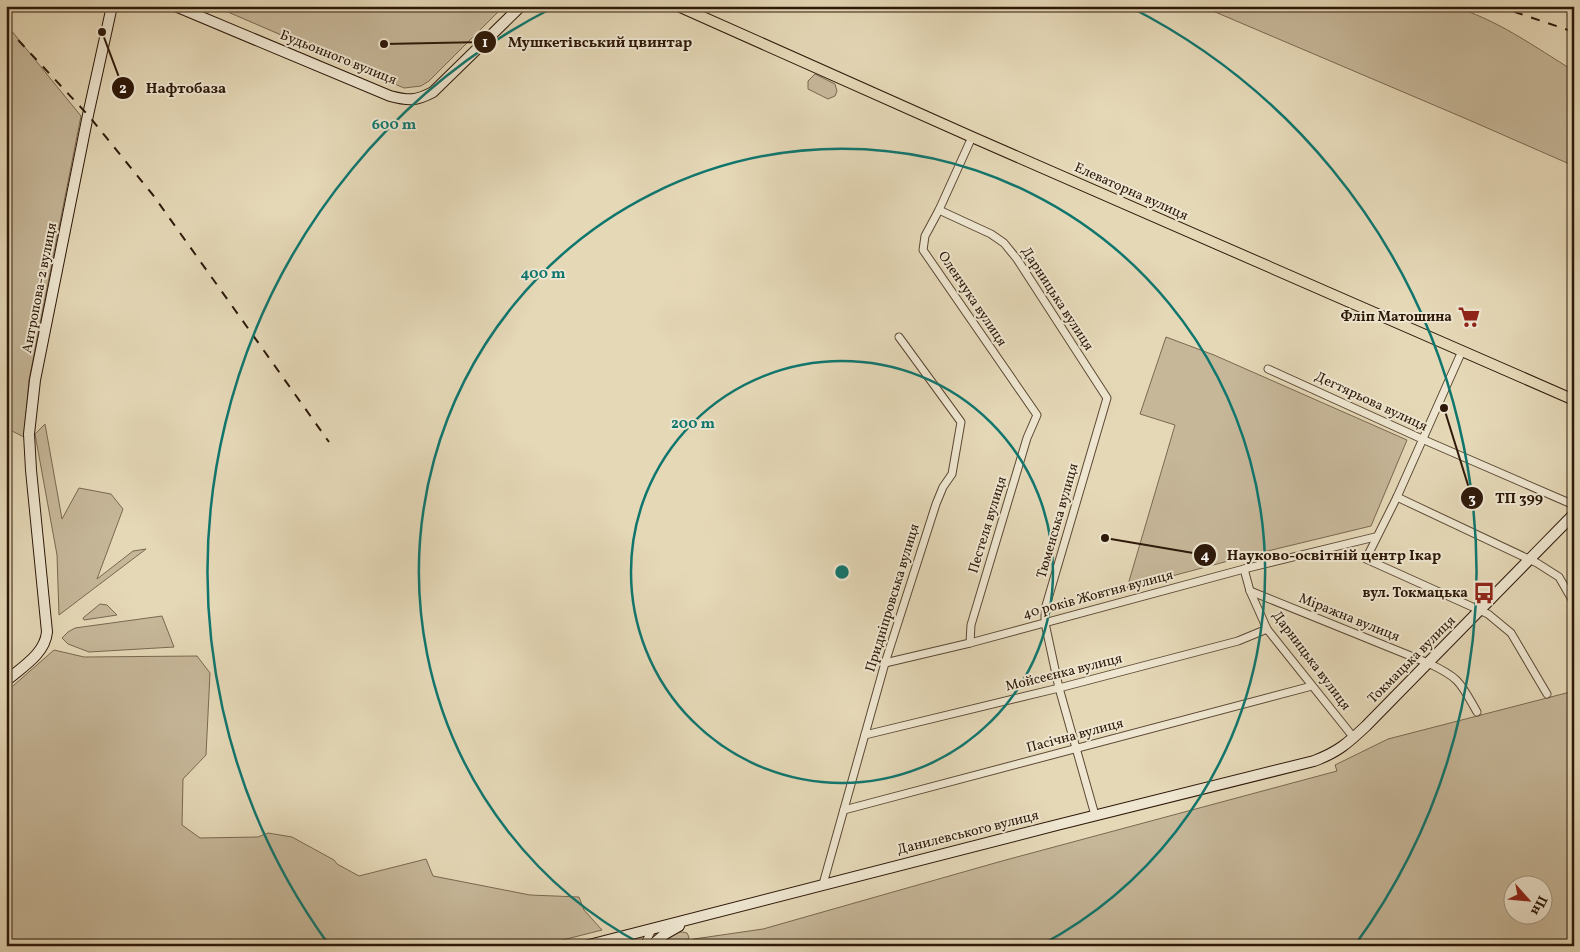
<svg xmlns="http://www.w3.org/2000/svg" width="1580" height="952" viewBox="0 0 1580 952" font-family="Vollkorn,serif">
	<rect width="100%" height="100%" fill="#e5d8b7"/>
	<filter id="stains"><feTurbulence type="fractalNoise" baseFrequency=".004" numOctaves="4"/><feColorMatrix values="0 0 0 0 .2 0 0 0 0 .09 0 0 0 0 .02 0 0 0 .5 -.17"/></filter>
	<radialGradient id="worn" r=".72"><stop offset=".6" stop-color="#630" stop-opacity="0"/><stop offset="1" stop-color="#630" stop-opacity=".3"/></radialGradient>
	<g fill="#c6b799" stroke="#7a6851" fill-rule="evenodd">
		<polygon points="214,6 504,6 429,81 421,86 404,88"/>
		<path d="M1201,6H1451C1495,18 1535,47 1574,71V166L1469,120Z"/>
		<polygon points="6,24 81,116 29,380 24,437 8,429 6,426"/>
		<polygon points="815,74 835,84 837,91 835,96 828,99 808,89 808,81"/>
		<polygon points="1166,337 1214,355 1407,440 1371,526 1247,556 1127,588 1175,425 1140,414"/>
		<polygon points="45,424 62,519 79,488 111,494 123,509 97,579 133,551 146,549 59,615 57,555 35,434"/>
		<polygon points="100,604 107,605 117,615 84,620 83,618"/>
		<polygon points="162,616 174,647 89,652 68,644 62,638 68,632 75,628"/>
		<polygon points="54,650 84,657 197,656 210,673 206,755 183,779 182,825 200,838 258,837 268,833 292,837 334,860 337,864 359,876 426,859 433,876 530,895 579,897 584,910 602,930 539,946 6,946 6,692"/>
		<path d="M1574,691V946H657C666,938 675,929 687,933L689,937L686,944L694,939L763,929L1002,861L1337,771L1335,765L1388,739ZM1512,884H1542V914H1512Z"/>
	</g>
	<g fill="none" stroke-linecap="round" stroke-linejoin="round">
		<g stroke="#5b4834" stroke-width="9">
			<g id="street">
				<polyline points="939,210 991,234 1004,243 1017,259 1107,398 1045,609 1045,623 1059,688 1095,815"/>
				<polyline points="1462,351 1397,497 1366,559 1488,614 1511,633 1547,694"/>
				<polyline points="1268,369 1422,439 1574,505"/>
				<polyline points="1397,497 1537,563 1559,577 1574,603"/>
				<polyline points="1244,569 1250,591 1267,629 1354,738"/>
				<path d="M1250,591L1428,663C1460,678 1460,682 1477,712"/>
				<polyline points="970,643 971,625 1027,438 1037,415 923,250 925,236 939,210 972,137"/>
				<polyline points="885,663 970,643 1244,569 1375,537"/>
				<polyline points="865,735 1059,688 1238,641 1267,629"/>
				<polyline points="844,810 1312,686"/>
				<polyline points="823,884 885,663 936,504 943,487 952,474 961,422 899,337"/>
				<polyline points="629,946 631,934"/>
				<polyline points="644,946 652,929"/>
			</g>
		</g>
		<g stroke="#2d1809" stroke-width="12">
			<g id="secondary">
				<path d="M175,6L390,96C409,101 416,101 433,92L521,6"/>
				<path d="M6,681C22,667 45,654 47,632L31,470L29,434L35,380L88,115L112,6"/>
				<path d="M585,946L1057,825L1314,761C1338,752 1348,743 1366,726L1574,514"/>
				<polyline points="651,946 665,934 679,926"/>
			</g>
		</g>
		<g stroke="#2d1809" stroke-width="12">
			<polyline id="primary" points="678,6 972,137 1574,400"/>
		</g>
		<use href="#street" stroke="#eee6d0" stroke-width="7"/>
		<use href="#secondary" stroke="#eee6d0" stroke-width="10"/>
		<use href="#primary" stroke="#e5d8b7" stroke-width="10"/>
		<g stroke="#2d1809" stroke-width="2" stroke-dasharray="9 9" stroke-linecap="butt">
			<polyline points="1497,6 1574,32"/>
			<polyline points="6,27 88,115 153,195 329,442"/>
		</g>
	</g>
	<g fill="none" stroke="#0f766e" stroke-width="2.5">
		<circle cx="842" cy="572" r="211"/>
		<path d="M643 945A423 423 0 1 1 1041 945"/>
		<path d="M329 945A634 634 0 0 1 554 7M1130 7A634 634 0 0 1 1355 945"/>
	</g>
	<defs>
		<g id="supermarket-bare" transform="scale(1.725)"><path d="M-6-5.5h2.5l.6 2H6L4.5 2H-2.5L-4.4-4H-6ZM-1.5 3.2a1.3 1.3 0 1 0 .1 0ZM3 3.2a1.3 1.3 0 1 0 .1 0Z" fill="#8f2418" stroke="#eee6d0" stroke-width="2.5" paint-order="stroke"/></g>
		<g id="bus-bare" transform="scale(1.725)"><path d="M-5-6H5V4H4V6H2V4H-2V6H-4V4H-5ZM-3.5-4V0h7V-4ZM-3.5 1.2v1.5H-2V1.2ZM2 1.2v1.5H3.5V1.2Z" fill="#8f2418" stroke="#eee6d0" stroke-width="2.5" paint-order="stroke"/></g>
	</defs>
	<g fill-rule="evenodd">
		<use href="#supermarket-bare" x="1469" y="317"/>
		<use href="#bus-bare" x="1484" y="593"/>
	</g>
	<g text-anchor="middle" dominant-baseline="central" stroke-width="4" stroke-linejoin="round" paint-order="stroke">
		<g font-size="14" fill="#2d1809" stroke="#eee6d0">
			<text transform="translate(338 58) rotate(22)">Будьонного вулиця</text>
			<text transform="translate(1131 192) rotate(24)">Елеваторна вулиця</text>
			<text transform="translate(40 288) rotate(-79)">Антропова-2 вулиця</text>
			<text transform="translate(972 299) rotate(56)">Оленчука вулиця</text>
			<text transform="translate(1057 299) rotate(57)">Дарницька вулиця</text>
			<text transform="translate(1371 402) rotate(25)">Дегтярьова вулиця</text>
			<text transform="translate(1058 521) rotate(-74)">Тюменська вулиця</text>
			<text transform="translate(988 525) rotate(-73)">Пестеля вулиця</text>
			<text transform="translate(1098 595) rotate(-15)">40 років Жовтня вулиця</text>
			<text transform="translate(893 598) rotate(-73)">Придніпровська вулиця</text>
			<text transform="translate(1349 618) rotate(22)">Міражна вулиця</text>
			<text transform="translate(1412 660) rotate(-45)">Токмацька вулиця</text>
			<text transform="translate(1311 661) rotate(53)">Дарницька вулиця</text>
			<text transform="translate(1064 673) rotate(-14)">Мойсеєнка вулиця</text>
			<text transform="translate(1075 736) rotate(-15)">Пасічна вулиця</text>
			<text transform="translate(968 833) rotate(-14)">Данилевського вулиця</text>
		</g>
		<g font-size="14" font-weight="bold" fill="#2d1809" stroke="#eee6d0" text-anchor="end">
			<text x="1452" y="317">Фліп Матошина</text>
			<text x="1468" y="593">вул. Токмацька</text>
		</g>
	</g>
	<circle cx="842" cy="572" r="8" fill="#0f766e" stroke="#eee6d0" stroke-width="2.5"/>
	<g font-size="15" text-anchor="middle" font-weight="bold" fill="#0f766e" stroke="#eee6d0" stroke-width="4" stroke-linejoin="round" paint-order="stroke">
		<text x="394" y="129">600 m</text>
		<text x="543" y="278">400 m</text>
		<text x="693" y="428">200 m</text>
	</g>
	<path fill="none" stroke="#2d1809" stroke-width="2" d="M384 44L485 42M102 32L123 88M1444 408L1472 498M1105 538L1205 555"/>
	<g fill="#2d1809" stroke="#eee6d0" stroke-width="2">
		<circle cx="384" cy="44" r="5"/>
		<circle cx="102" cy="32" r="5"/>
		<circle cx="1444" cy="408" r="5"/>
		<circle cx="1105" cy="538" r="5"/>
		<circle cx="485" cy="42" r="12"/>
		<circle cx="123" cy="88" r="12"/>
		<circle cx="1472" cy="498" r="12"/>
		<circle cx="1205" cy="555" r="12"/>
	</g>
	<g font-size="15" text-anchor="middle" font-weight="bold" fill="#fff">
		<text x="485" y="47">1</text>
		<text x="123" y="93">2</text>
		<text x="1472" y="503">3</text>
		<text x="1205" y="560">4</text>
	</g>
	<g font-size="15" text-anchor="middle" font-weight="bold" fill="#2d1809" stroke="#eee6d0" stroke-width="4" stroke-linejoin="round" paint-order="stroke">
		<text x="600" y="47">Мушкетівський цвинтар</text>
		<text x="186" y="93">Нафтобаза</text>
		<text x="1519" y="503">ТП 399</text>
		<text x="1334" y="560">Науково-освітній центр Ікар</text>
	</g>
	<rect width="1580" height="952" fill="none" stroke="#e5d8b7" stroke-width="25"/>
	<rect x="8" y="8" width="1565" height="937" fill="none" stroke="#2d1809" stroke-width="2.5"/>
	<rect x="12" y="12" width="1555" height="927" fill="none" stroke="#2d1809"/>
	<g transform="translate(1528 900) rotate(117)"><circle r="24" fill="#eee6d0" stroke="#a19480"/>
	<path d="M0-4L9 19L0 12L-9 19Z" fill="#8f2418"/>
	<text y="-8" font-size="14" font-weight="bold" text-anchor="middle" fill="#2d1809">Пн</text>
	</g>
	<rect width="100%" height="100%" filter="url(#stains)"/>
	<rect width="100%" height="100%" fill="url(#worn)"/>
</svg>
